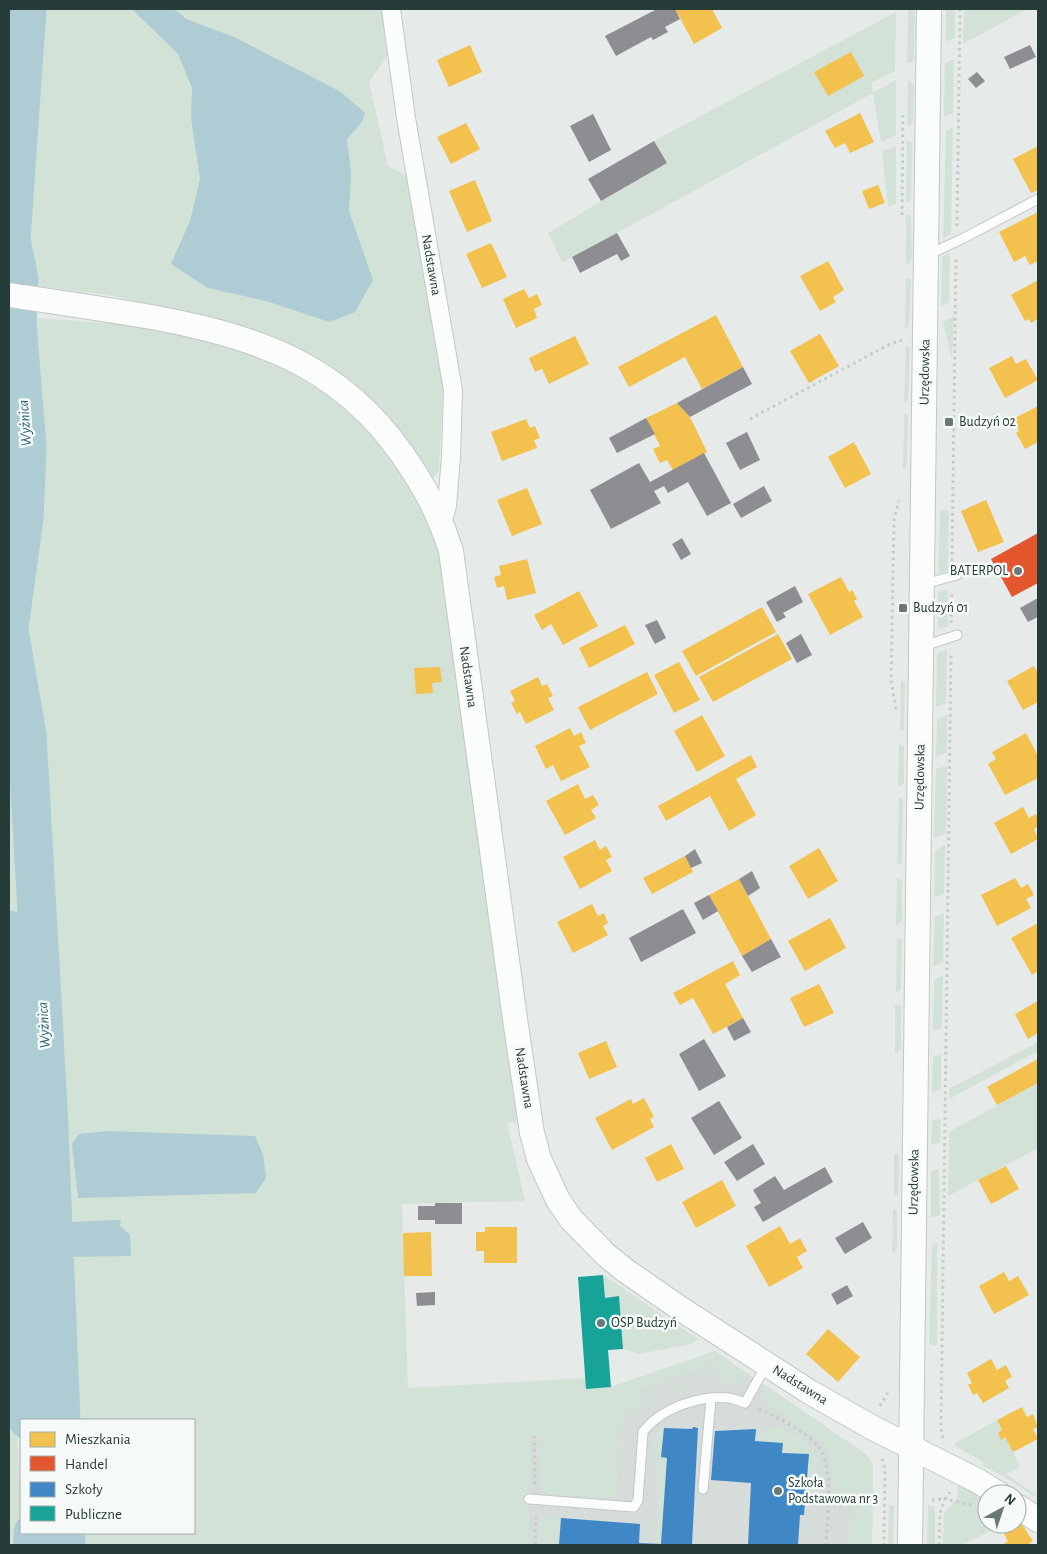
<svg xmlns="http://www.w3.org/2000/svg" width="1047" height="1554" viewBox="0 0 1047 1554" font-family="'Alegreya Sans',sans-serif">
	<rect width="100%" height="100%" fill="#e6ebe9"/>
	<polygon fill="#d5dcd9" points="715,1351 867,1455 873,1466 872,1545 414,1545 539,1381 587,1389 611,1387"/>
	<g fill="#d2e2d7">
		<polygon points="9,9 17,9 9,144"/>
		<polygon points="25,9 385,9 391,50 369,82 388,166 409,177 443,387 439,471 432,479 416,453 381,411 355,385 329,368 175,311 113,296 24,284 15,242"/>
		<polygon points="908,9 913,9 915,12 914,59 911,63 907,63"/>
		<polygon points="946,9 955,9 955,37 946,42"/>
		<polygon points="964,9 1027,9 963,44"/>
		<polygon points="896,12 895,71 871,83 873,93 896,80 896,135 881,142 873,93 562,263 548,233 666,163 654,141"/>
		<polygon points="954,59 953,113 944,117 945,63"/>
		<polygon points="908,80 914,84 913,122 911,126 907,126"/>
		<polygon points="953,127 951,233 943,238 946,131"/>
		<polygon points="907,140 912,143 911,199 909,202 906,203"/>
		<polygon points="896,146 896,204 888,207 882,151"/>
		<polygon points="906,214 911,216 912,259 909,264 906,265"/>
		<polygon points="950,252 949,302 941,306 942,257"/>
		<polygon points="906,279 909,279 911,281 909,326 905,329"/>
		<polygon points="9,313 13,314 12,331 23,445 17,526 9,592"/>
		<polygon points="954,316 952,359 943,322"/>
		<polygon points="24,317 123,324 198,336 251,352 303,375 338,400 373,436 401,471 433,524 442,558 500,1005 517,1123 507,1123 525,1201 402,1204 408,1388 586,1378 587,1389 611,1387 715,1351 748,1374 737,1383 727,1383 720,1377 714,1364 674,1378 680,1392 674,1394 668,1380 640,1390 646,1404 638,1415 622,1414 617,1498 542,1494 539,1436 530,1436 529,1545 71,1545 71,1533 194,1533 194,1420 69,1420 57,1100 36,728 17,633 33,511 36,442"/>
		<polygon points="906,346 910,348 908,400 904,403"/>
		<polygon points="904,414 908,416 907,466 903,469"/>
		<polygon points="940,510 949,511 948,572 938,574"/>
		<polygon points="948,589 948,626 938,629 938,592"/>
		<polygon points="947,649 946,703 936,707 937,653"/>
		<polygon points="9,657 23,739 46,1167 23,1163 9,877"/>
		<polygon points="901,680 903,681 905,683 904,729 900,731"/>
		<polygon points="947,715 947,752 936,757 937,719"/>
		<polygon points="899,744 904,747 904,784 901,786 898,786"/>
		<polygon points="947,766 946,833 934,838 936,769"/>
		<polygon points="899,798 902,798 903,800 902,863 897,865"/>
		<polygon points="945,845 944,894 934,897 935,851"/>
		<polygon points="897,878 902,880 902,922 896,925"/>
		<polygon points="944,913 943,962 933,967 935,917"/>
		<polygon points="897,938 902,940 901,989 897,992 896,991"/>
		<polygon points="943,975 942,1028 933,1031 934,980"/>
		<polygon points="897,1004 901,1007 901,1050 897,1053 895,1052 895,1005"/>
		<polygon points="1038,1042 1038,1051 949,1099 949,1089"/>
		<polygon points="941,1054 941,1089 932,1093 933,1057"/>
		<polygon points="1038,1083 1038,1148 948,1196 949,1132"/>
		<polygon points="941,1118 940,1143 931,1145 932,1121"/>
		<polygon points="896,1153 899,1155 898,1194 894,1197 894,1155"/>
		<polygon points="939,1169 940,1216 931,1217 931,1171"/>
		<polygon points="893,1209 896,1209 897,1211 897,1247 895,1252 892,1252"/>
		<polygon points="9,1240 22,1545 9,1545"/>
		<polygon points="934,1243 937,1243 937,1345 933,1345 929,1343 932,1245"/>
		<polygon points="603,1275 698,1339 691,1344 638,1354 623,1349 618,1296 605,1298"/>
		<polygon points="764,1384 867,1455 873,1466 872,1545 849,1545 853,1500 842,1498 837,1494 828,1454 822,1441 764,1402"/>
		<polygon points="997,1420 1002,1430 998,1433 1001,1439 1005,1437 1020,1466 1006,1474 1036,1495 1034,1496 1003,1476 981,1465 984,1462 965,1452 954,1444"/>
		<path d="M778,1426C789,1430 806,1440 814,1449C818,1456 819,1464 820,1471C823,1486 825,1500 805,1498L809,1454L782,1453L783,1443L755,1441V1436Z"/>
		<polygon points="664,1428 662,1457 667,1458 661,1544 656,1543 659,1468 652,1467 653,1439 659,1429"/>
		<polygon points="958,1486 973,1491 987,1499 987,1524 1004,1524 962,1545 943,1545 944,1513 957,1498"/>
		<polygon points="889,1505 894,1506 893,1545 888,1545"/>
		<polygon points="928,1505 935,1507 935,1545 927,1545"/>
		<polygon points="539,1517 561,1518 559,1545 538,1545"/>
	</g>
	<g fill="#adccd4">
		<polygon points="132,9 174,9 186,19 234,37 341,92 365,113 362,122 347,139 351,173 349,211 373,280 355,312 329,322 266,301 208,288 171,264 190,221 200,179 191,118 192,88 178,54"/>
		<polygon points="107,1131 255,1136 263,1154 266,1178 256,1193 78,1198 72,1144 79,1134"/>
		<polygon points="117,1220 121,1221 120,1226 130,1235 131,1256 70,1257 69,1222"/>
	</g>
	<g fill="#f2c14e">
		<polygon points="675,9 712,9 722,28 694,44"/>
		<polygon points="470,45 482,72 449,87 437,60"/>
		<polygon points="851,52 864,76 828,96 814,72"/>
		<polygon points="860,113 874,142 850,153 845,143 835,148 825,131"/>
		<polygon points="466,123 480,149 451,164 437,137"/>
		<polygon points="1038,146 1038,190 1031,193 1013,159"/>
		<polygon points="475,180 492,221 467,232 449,191"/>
		<polygon points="878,185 885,203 869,209 862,191"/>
		<polygon points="1038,212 1038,261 1030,265 1025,256 1014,262 999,232"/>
		<polygon points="491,243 507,277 482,288 466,254"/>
		<polygon points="828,261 844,290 833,297 836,302 820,311 800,276"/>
		<polygon points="1038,280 1038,319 1031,323 1029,319 1025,321 1011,295"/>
		<polygon points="524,289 529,298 537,294 542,305 534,309 537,318 516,328 503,299"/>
		<polygon points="716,315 743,367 702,389 685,357 629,387 618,367"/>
		<polygon points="820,334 839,366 809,383 790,351"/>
		<polygon points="575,336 589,364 549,384 542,369 535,372 529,358"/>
		<polygon points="1012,356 1016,364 1026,359 1038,380 1005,398 989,368"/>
		<polygon points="677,403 690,417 707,452 673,470 667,460 660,463 653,449 660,446 646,418"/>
		<polygon points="1038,406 1038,442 1025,449 1016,433 1019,431 1013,419"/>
		<polygon points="526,419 530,428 535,426 540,438 534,440 537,448 502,461 491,432"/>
		<polygon points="854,442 871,474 845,488 828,457"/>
		<polygon points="527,488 542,524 512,536 497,500"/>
		<polygon points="986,500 1004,542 978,552 961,511"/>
		<polygon points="527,559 536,593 507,600 504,586 497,588 494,577 501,575 499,566"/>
		<polygon points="841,577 849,592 852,590 857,599 854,601 863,617 830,635 808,594"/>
		<polygon points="579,591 598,626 563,645 551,624 542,630 534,615"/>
		<polygon points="762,607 776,632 696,676 682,651"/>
		<polygon points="625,625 635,644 589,668 579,648"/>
		<polygon points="778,634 792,659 713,702 699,677"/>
		<polygon points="679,662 700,700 674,713 654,675"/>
		<polygon points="1034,666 1038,673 1038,702 1023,710 1007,681"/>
		<polygon points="440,667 442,682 432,683 433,693 416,694 414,668"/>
		<polygon points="647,672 658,694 590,730 578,707"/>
		<polygon points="538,677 542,686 547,684 553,696 548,698 554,710 526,724 520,712 517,714 511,703 515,701 510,691"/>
		<polygon points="702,715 725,756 697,772 674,731"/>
		<polygon points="570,728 574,736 581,732 586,743 579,746 590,767 561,781 553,765 546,769 535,746"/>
		<polygon points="1026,733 1038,756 1038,778 1005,795 988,764 996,759 992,752"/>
		<polygon points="751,755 757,767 736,779 756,815 729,831 710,796 666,821 658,806"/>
		<polygon points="578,784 585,799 593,795 599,805 591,810 596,818 565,835 546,801"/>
		<polygon points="1023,807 1029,818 1036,814 1038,819 1038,826 1034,829 1038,839 1011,854 994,823"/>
		<polygon points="595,840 600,850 606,846 612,857 606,860 612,871 580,889 563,857"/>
		<polygon points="819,848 838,881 808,899 789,866"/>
		<polygon points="685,856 693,872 652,894 643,878"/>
		<polygon points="1015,878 1021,888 1028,884 1034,895 1026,899 1031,908 997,926 981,895"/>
		<polygon points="739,879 771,939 742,956 709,895"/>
		<polygon points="592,904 598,916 604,913 608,923 603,926 608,935 573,953 557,922"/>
		<polygon points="830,918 846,948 805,971 788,941"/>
		<polygon points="1038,923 1038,971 1032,975 1011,938"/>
		<polygon points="733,961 740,975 725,984 743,1018 713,1034 693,998 680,1005 673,993"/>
		<polygon points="819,984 834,1013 804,1027 790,998"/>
		<polygon points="1038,1001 1038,1033 1028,1039 1015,1014"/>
		<polygon points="606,1041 617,1067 589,1079 578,1053"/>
		<polygon points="1038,1059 1038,1083 997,1105 987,1087"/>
		<polygon points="644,1098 654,1117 650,1119 654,1127 612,1150 595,1118 631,1099 633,1104"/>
		<polygon points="671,1144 684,1169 657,1182 645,1158"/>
		<polygon points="1006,1166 1019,1189 991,1204 978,1180"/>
		<polygon points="722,1180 736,1206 696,1228 682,1202"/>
		<polygon points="780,1226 790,1244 800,1238 807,1251 797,1257 803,1268 769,1287 746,1246"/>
		<polygon points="485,1227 517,1227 517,1263 484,1263 484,1251 476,1251 476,1232 485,1232"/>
		<polygon points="431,1232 432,1276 404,1276 403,1233"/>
		<polygon points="1004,1272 1009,1281 1018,1276 1029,1295 994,1314 979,1286"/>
		<polygon points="828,1329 860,1357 838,1382 806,1354"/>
		<polygon points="991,1359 997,1370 1006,1365 1012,1377 1005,1381 1009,1388 983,1403 977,1393 973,1395 968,1385 972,1383 967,1373"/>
		<polygon points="1022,1407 1027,1417 1033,1414 1038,1427 1033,1429 1038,1439 1013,1452 1005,1437 1001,1440 998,1433 1002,1430 997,1420"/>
		<polygon points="1021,1523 1033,1541 1027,1545 1002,1545 1008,1541 1004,1534"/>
	</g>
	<polygon fill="#e4572e" points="1038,533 1038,583 1012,597 991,559"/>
	<g fill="#3f88c5">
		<polygon points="693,1427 698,1428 692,1545 559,1545 561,1518 640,1524 639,1543 661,1544 667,1458 661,1457 664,1428 692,1429"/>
		<polygon points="756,1429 755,1441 783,1443 782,1453 809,1454 804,1515 800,1515 798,1545 748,1545 751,1483 711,1480 715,1431"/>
	</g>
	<polygon fill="#17a398" points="603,1275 605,1298 619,1296 623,1349 608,1350 611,1387 586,1389 578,1277"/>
	<g fill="#8d8d92">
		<polygon points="657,9 675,9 680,19 665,27 668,32 653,40 651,37 616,56 605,36"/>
		<polygon points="1030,45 1036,57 1010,69 1004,57"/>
		<polygon points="977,72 985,81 976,88 968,79"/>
		<polygon points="593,114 611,150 589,162 570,126"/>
		<polygon points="654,141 667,163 601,201 588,179"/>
		<polygon points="617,233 630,256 621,261 617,254 580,273 572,257"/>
		<polygon points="743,367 752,384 690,417 677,403"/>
		<polygon points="646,418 655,434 617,453 609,438"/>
		<polygon points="747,432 760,460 740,470 726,443"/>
		<polygon points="704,453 731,503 707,516 688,482 668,493 664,486 654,491 661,503 611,529 590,490 639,463 650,482"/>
		<polygon points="764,486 772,501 741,518 733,504"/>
		<polygon points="682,538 691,554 681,560 672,544"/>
		<polygon points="795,586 803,602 783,613 786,617 777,622 766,602"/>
		<polygon points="1038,598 1038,617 1028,622 1020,608"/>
		<polygon points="657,620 666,638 655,644 645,625"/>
		<polygon points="801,634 812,655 797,663 786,643"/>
		<polygon points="695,849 702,863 691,868 685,856"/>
		<polygon points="752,871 760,888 748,896 739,879"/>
		<polygon points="709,895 718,911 703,920 694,903"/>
		<polygon points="683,909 696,933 641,962 629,938"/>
		<polygon points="771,939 781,957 752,972 742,956"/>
		<polygon points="743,1018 751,1032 734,1041 727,1027"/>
		<polygon points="704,1039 726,1076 699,1091 679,1054"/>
		<polygon points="719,1101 742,1138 714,1155 691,1118"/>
		<polygon points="753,1144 765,1164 737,1181 724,1162"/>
		<polygon points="825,1167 833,1182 763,1222 754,1207 761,1203 753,1190 775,1176 784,1190"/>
		<polygon points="435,1203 462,1203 462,1224 435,1224 435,1220 418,1220 418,1206 435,1206"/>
		<polygon points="863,1222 872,1238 845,1254 835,1238"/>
		<polygon points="847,1285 853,1296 837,1305 831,1294"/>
		<polygon points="435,1292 435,1305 417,1306 416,1293"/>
	</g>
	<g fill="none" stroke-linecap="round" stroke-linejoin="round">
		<g stroke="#adccd4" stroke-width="39">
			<polyline points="9,627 24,518 27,447 17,324 19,280 11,239 27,9"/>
			<polyline points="9,631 27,735 48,1107 61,1420"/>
			<polyline points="9,930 28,1420"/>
			<polyline points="33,1533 33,1545"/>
			<polyline points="65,1533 66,1545"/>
		</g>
		<g stroke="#c3c8c6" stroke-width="11">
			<g id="lane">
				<polyline points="927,255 962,239 1038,199"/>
				<polyline points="924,584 957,575"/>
				<polyline points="924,646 957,635"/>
				<polyline points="703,1489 711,1399"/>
				<path d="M529,1499L634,1507L638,1500L643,1432C661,1408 700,1395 729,1398C734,1399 740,1401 745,1403L767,1364"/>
			</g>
		</g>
		<g stroke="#c3c8c6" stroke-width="20">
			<polyline id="street" points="391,9 406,118 453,390 451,456 447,506 442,523"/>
		</g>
		<g stroke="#c2c8c6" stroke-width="26">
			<g id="secondary">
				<path d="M9,295C56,302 104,309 151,317C255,336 339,364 402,454C425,487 439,513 451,551L515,1019L532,1133L539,1159L558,1200L571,1219L606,1255L626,1271L681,1309L808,1391L873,1428L978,1481L999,1494"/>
				<polyline points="1017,1506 1038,1520"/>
				<polyline points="910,1545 929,9"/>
			</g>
		</g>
		<g stroke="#c3cac8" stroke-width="3" stroke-dasharray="2.5 4" stroke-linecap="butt">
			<polyline points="902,215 903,111"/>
			<polyline points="957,226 960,9"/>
			<polyline points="750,419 892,343 903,340"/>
			<polyline points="952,561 956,257"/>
			<polyline points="951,623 952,592"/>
			<polyline points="896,709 891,680 894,520 899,501"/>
			<polyline points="880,1406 887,1394 887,1390"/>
			<path d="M759,1409C775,1417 808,1432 818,1446C835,1468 827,1519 826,1545"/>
			<polyline points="534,1436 535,1485"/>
			<polyline points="943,1438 941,1427 951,652"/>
			<polyline points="882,1459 885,1469 884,1545"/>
			<polyline points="932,1500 945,1499 950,1492"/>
			<polyline points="535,1545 536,1514"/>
			<polyline points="939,1545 940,1513 945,1499 972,1505"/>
		</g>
		<use href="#lane" stroke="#fbfcfc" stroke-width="9"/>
		<use href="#street" stroke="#fbfcfc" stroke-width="18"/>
		<use href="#secondary" stroke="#fbfcfc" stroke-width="24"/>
	</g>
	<g fill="#697976" stroke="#f5f9f7" stroke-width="2">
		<rect x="944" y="417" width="10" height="10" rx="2.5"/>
		<circle cx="1018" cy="571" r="5"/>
		<rect x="898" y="603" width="10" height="10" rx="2.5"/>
		<circle cx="601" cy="1323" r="5"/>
		<circle cx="778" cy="1491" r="5"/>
	</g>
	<g text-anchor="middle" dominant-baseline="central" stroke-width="5" stroke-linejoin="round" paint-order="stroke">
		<g font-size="14" fill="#263c38" stroke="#f5f9f7">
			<text transform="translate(431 265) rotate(80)">Nadstawna</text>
			<text transform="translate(925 372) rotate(-89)">Urzędowska</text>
			<text transform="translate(468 677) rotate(82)">Nadstawna</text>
			<text transform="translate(920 777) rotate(-89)">Urzędowska</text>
			<text transform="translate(524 1078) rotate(81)">Nadstawna</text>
			<text transform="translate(914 1182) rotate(-89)">Urzędowska</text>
			<text transform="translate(800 1385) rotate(32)">Nadstawna</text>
		</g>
		<g font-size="14" fill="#263c38" stroke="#f5f9f7" text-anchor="start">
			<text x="959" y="422">Budzyń 02</text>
			<text x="1008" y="571" text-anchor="end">BATERPOL</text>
			<text x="913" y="608">Budzyń 01</text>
			<text x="611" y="1323">OSP Budzyń</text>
			<text x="788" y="1483">Szkoła<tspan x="788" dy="16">Podstawowa nr 3</tspan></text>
		</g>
		<g font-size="15" font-style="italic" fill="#276072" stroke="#f5f9f7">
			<text transform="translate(25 423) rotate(-94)">Wyżnica</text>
			<text transform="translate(44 1025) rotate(-93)">Wyżnica</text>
		</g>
	</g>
	<rect width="1047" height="1554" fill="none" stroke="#263c38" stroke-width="20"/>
	<rect x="20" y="1419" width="175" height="115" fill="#f5f9f7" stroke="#a2adab"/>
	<rect x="30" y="1432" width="25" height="15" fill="#f2c14e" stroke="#a2adab"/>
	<text x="65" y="1444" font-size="15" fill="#263c38">Mieszkania</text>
	<rect x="30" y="1456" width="25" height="15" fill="#e4572e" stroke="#a2adab"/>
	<text x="65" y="1469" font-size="15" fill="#263c38">Handel</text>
	<rect x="30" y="1482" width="25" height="15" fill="#3f88c5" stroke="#a2adab"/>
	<text x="65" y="1494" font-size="15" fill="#263c38">Szkoły</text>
	<rect x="30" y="1506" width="25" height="15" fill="#17a398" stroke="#a2adab"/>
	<text x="65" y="1519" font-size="15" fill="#263c38">Publiczne</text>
	<g transform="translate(1002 1509) rotate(40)"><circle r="24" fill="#f5f9f7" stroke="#a2adab"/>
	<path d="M0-4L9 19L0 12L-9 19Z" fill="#697976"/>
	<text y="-8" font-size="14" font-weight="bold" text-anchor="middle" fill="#263c38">N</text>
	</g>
</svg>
